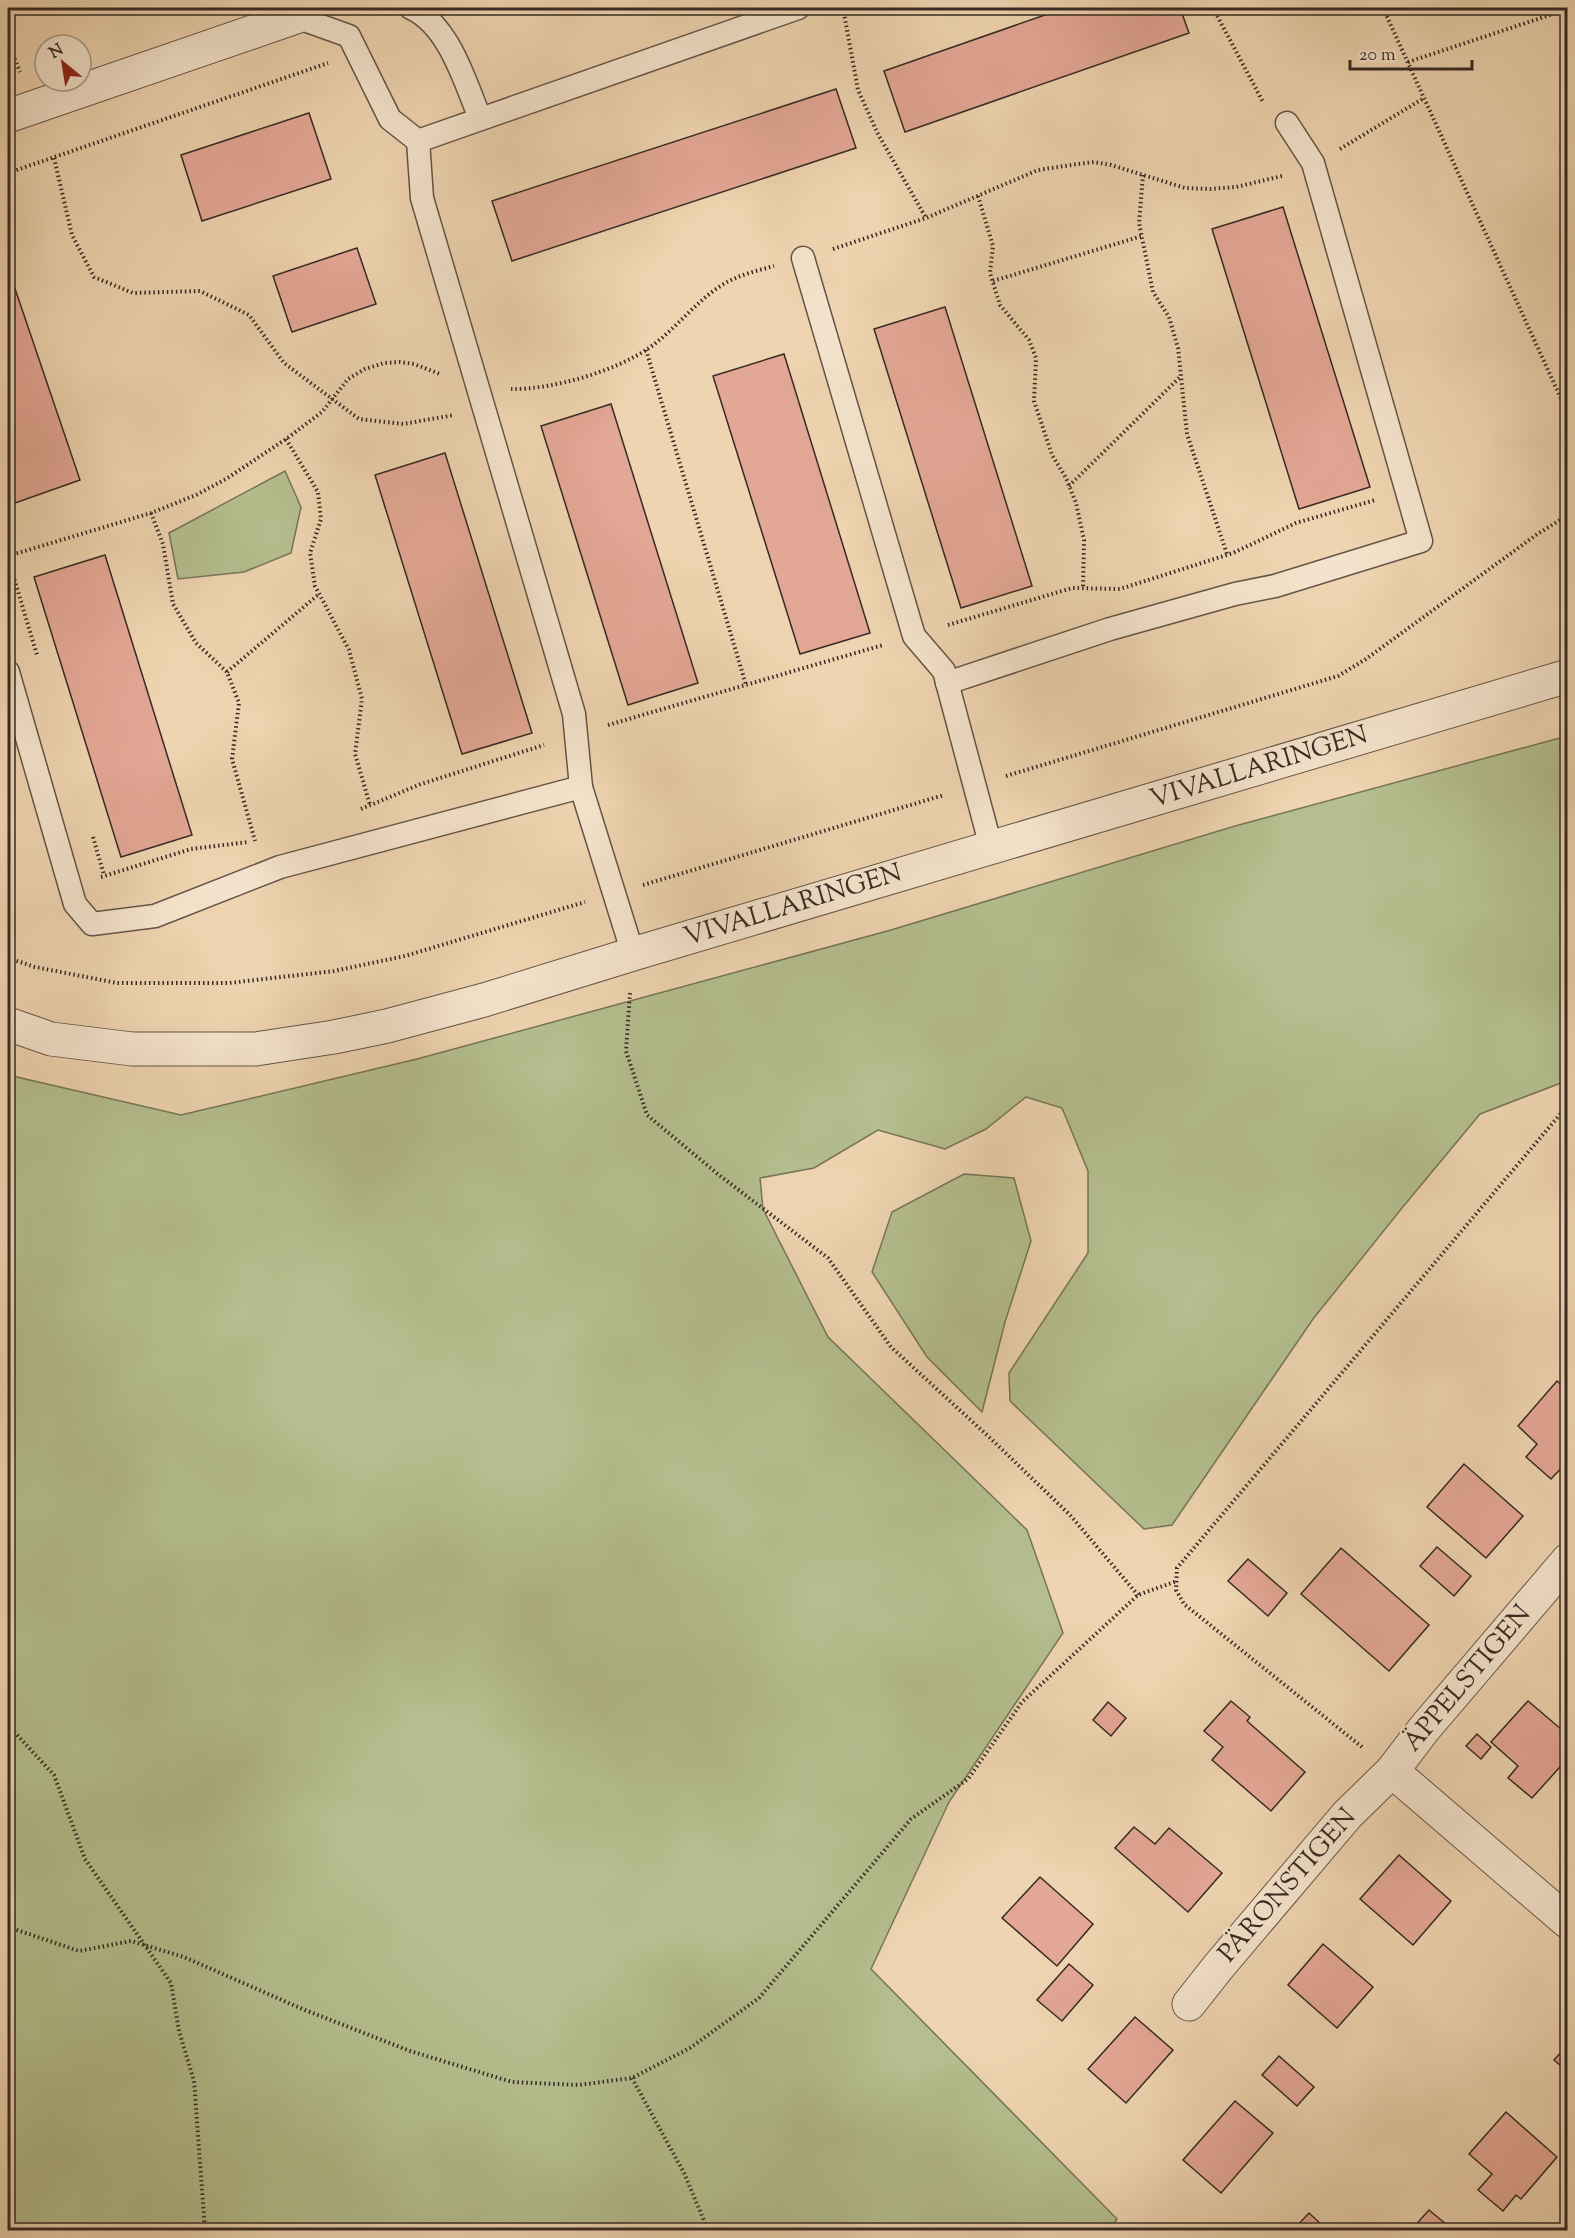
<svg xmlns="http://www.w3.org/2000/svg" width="1575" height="2238" viewBox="0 0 1575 2238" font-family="'Sorts Mill Goudy',serif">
	<rect width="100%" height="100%" fill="#eed4b0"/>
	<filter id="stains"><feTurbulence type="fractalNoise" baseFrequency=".00333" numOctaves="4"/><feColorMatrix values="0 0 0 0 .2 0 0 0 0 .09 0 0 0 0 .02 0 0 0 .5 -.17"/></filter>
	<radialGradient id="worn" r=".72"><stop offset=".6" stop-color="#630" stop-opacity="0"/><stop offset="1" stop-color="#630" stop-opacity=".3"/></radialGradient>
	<g fill="#b4be8e" stroke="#76745a" stroke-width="1.5">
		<polygon points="285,471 301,507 291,553 244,572 178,579 169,533"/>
		<polygon points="1567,736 1567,1091 1561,1083 1480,1114 1402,1208 1313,1319 1172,1525 1144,1529 1010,1401 1009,1373 1088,1253 1088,1171 1062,1108 1026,1097 986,1129 945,1149 878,1130 814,1168 760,1178 763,1209 828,1337 1027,1530 1063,1633 949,1802 871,1969 1117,2219 1110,2230 8,2230 8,1075 181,1115 417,1059 891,930 1235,826"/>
		<polygon points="964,1174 1014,1178 1031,1241 1005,1322 982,1412 927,1357 872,1272 892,1212"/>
	</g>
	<g fill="#e3a795" stroke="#372a25" stroke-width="1.5">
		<polygon points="1065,8 1180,8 1189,33 905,132 884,71"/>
		<polygon points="836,89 856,148 512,261 492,201"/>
		<polygon points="309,113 331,179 202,221 181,155"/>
		<polygon points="1283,207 1370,487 1299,509 1212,229"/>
		<polygon points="357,248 376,304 292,332 273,276"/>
		<polygon points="8,268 80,480 15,503 8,480"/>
		<polygon points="945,307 1032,586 961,608 874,329"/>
		<polygon points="784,354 870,633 800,654 713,376"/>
		<polygon points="611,404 698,683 628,705 541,426"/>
		<polygon points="445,453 532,733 462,754 375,475"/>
		<polygon points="105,555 192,835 121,857 34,577"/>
		<polygon points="1557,1381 1568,1390 1568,1461 1551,1479 1526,1457 1537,1444 1518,1426"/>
		<polygon points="1464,1464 1523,1516 1486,1558 1427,1507"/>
		<polygon points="1437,1547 1471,1576 1454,1596 1420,1566"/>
		<polygon points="1341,1548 1429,1625 1389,1671 1301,1594"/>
		<polygon points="1248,1559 1287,1593 1268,1616 1228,1581"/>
		<polygon points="1231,1701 1250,1717 1247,1721 1305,1772 1271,1811 1212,1760 1223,1747 1204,1731"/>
		<polygon points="1528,1701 1568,1735 1568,1758 1532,1798 1508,1778 1518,1766 1491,1742"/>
		<polygon points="1108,1702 1126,1718 1111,1736 1093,1720"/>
		<polygon points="1477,1734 1491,1747 1481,1759 1466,1746"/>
		<polygon points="1134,1827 1155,1844 1169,1828 1222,1873 1188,1912 1115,1848"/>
		<polygon points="1399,1855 1451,1901 1413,1945 1360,1899"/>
		<polygon points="1040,1877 1093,1924 1057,1966 1002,1918"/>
		<polygon points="1323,1944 1373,1987 1337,2028 1288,1985"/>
		<polygon points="1069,1964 1093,1985 1062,2021 1037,2000"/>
		<polygon points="1135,2017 1173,2050 1126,2103 1088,2069"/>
		<polygon points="1568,2045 1568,2072 1554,2060"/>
		<polygon points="1279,2056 1314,2087 1297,2106 1262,2075"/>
		<polygon points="1235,2101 1273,2133 1221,2193 1183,2160"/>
		<polygon points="1506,2112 1557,2157 1521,2199 1516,2195 1503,2211 1478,2190 1492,2174 1469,2154"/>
		<polygon points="1429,2210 1453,2230 1411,2230"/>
		<polygon points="1309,2213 1321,2224 1316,2230 1293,2230"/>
	</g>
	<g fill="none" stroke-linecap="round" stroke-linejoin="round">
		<g stroke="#655448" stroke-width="25">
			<g id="service">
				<path d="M411,8C449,25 465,82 480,118"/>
				<polyline points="296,17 349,36 390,119 418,141 798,8"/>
				<polyline points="418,141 422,198 574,714 581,787 633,954"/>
				<polyline points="803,258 914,636 944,671 991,847"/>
				<polyline points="8,672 75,904 92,924 155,916 280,867 581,787"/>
				<polyline points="947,683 1110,629 1235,594 1275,586 1421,541 1313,163 1287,123"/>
			</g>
		</g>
		<g stroke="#655448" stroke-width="35">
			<g id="minor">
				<polyline points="8,116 296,17"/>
				<polyline points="1392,1771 1568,1922"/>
				<polyline points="1189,2004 1219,1966 1347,1815 1392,1771 1424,1729 1568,1560"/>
			</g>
		</g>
		<g stroke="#655448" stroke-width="35">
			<polyline id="tertiary" points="8,1024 51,1039 132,1049 256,1049 334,1037 387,1026 484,1000 633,954 1568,676"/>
		</g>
		<g stroke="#372a25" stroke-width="4" stroke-dasharray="1.5 3" stroke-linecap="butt">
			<polyline points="843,8 858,90 878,134 926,218"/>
			<polyline points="1213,8 1263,102"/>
			<polyline points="1383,8 1568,414"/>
			<polyline points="8,42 20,72"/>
			<polyline points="1408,62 1568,9"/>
			<polyline points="1340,149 1424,98"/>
			<polyline points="54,158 72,235 94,277 133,293 200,291 249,315 284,363 359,419 403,424 454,415"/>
			<polyline points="8,173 328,63"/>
			<polyline points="1143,175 1139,223 1153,292 1169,317 1178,348 1187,434 1227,554"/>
			<polyline points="978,196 993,246 990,273 1000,305 1029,340 1036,358 1034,401 1052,455 1066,478 1076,503 1084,540 1083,588"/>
			<polyline points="833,249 926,218 1038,170 1078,164 1094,162 1111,165 1185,188 1210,189 1236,187 1282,176"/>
			<polyline points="993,281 1142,236"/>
			<polyline points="646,350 746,685"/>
			<path d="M511,389C551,390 616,371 649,348C676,329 695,302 722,285C738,275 756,271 774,266"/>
			<polyline points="286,439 318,492 321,519 310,553 315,586 349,650 362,699 355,754 370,805"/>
			<polyline points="1069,486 1180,377"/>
			<polyline points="151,513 163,544 173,604 196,643 227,672 239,703 232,759 255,841"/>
			<polyline points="8,556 151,513 196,495 226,479 286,439 322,412 348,379 365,369 384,363 400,362 414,364 440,374"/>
			<polyline points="8,558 37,655"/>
			<polyline points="948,625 1072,588 1120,589 1233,553 1296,523 1375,500"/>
			<polyline points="227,672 319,594"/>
			<polyline points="608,725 883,645"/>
			<polyline points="1006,776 1338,676 1366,659 1536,535 1568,515"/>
			<polyline points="361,809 421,784 544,745"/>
			<polyline points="93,837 104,875"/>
			<polyline points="101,877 191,849 248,842"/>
			<polyline points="643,885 944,795"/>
			<polyline points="8,958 35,967 117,983 229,983 334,971 405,956 585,902"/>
			<polyline points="630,993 626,1051 647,1115 719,1175 828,1258 891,1347 988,1436 1070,1515 1138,1595"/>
			<polyline points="8,1725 54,1775 85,1859 171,1983 179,2031 194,2081 205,2230"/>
			<polyline points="1362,1747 1184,1604 1176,1590 1177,1568 1568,1105"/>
			<polyline points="8,1927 79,1951 131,1941 184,1957 300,2008 410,2051 512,2082 579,2085 632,2078 690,2048 759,1998 911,1819 968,1779 1022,1702 1138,1595 1177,1581"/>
			<polyline points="632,2078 684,2173 708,2230"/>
		</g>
		<use href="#service" stroke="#f4e3cc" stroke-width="22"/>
		<use href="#minor" stroke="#f4e3cc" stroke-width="33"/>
		<use href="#tertiary" stroke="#f4e3cc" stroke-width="33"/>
	</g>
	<g text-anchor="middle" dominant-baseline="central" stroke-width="4.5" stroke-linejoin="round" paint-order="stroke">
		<g font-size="26" fill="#372a25" stroke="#f4e3cc">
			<text transform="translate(1259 768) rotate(-17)">VIVALLARINGEN</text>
			<text transform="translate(793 906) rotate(-17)">VIVALLARINGEN</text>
			<text transform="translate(1468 1679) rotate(-50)">ÄPPELSTIGEN</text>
			<text transform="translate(1288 1886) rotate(-49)">PÄRONSTIGEN</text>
		</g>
	</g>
	<rect width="1575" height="2238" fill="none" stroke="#eed4b0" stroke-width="30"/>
	<rect x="9" y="9" width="1557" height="2220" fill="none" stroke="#372a25" stroke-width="3"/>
	<rect x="15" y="15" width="1545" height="2208" fill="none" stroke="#372a25" stroke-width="1.5"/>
	<g transform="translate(63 63) rotate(330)"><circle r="28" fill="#f4e3cc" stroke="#a89989" stroke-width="1.5"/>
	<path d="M0-4.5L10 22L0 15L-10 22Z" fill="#8f2418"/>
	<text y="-9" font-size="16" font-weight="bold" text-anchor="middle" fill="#372a25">N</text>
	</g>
	<path d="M1350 60v9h122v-9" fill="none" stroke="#372a25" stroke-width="3"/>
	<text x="1359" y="60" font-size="18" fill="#372a25" stroke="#f4e3cc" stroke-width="4.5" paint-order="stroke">20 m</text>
	<rect width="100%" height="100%" filter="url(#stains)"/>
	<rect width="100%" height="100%" fill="url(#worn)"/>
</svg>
